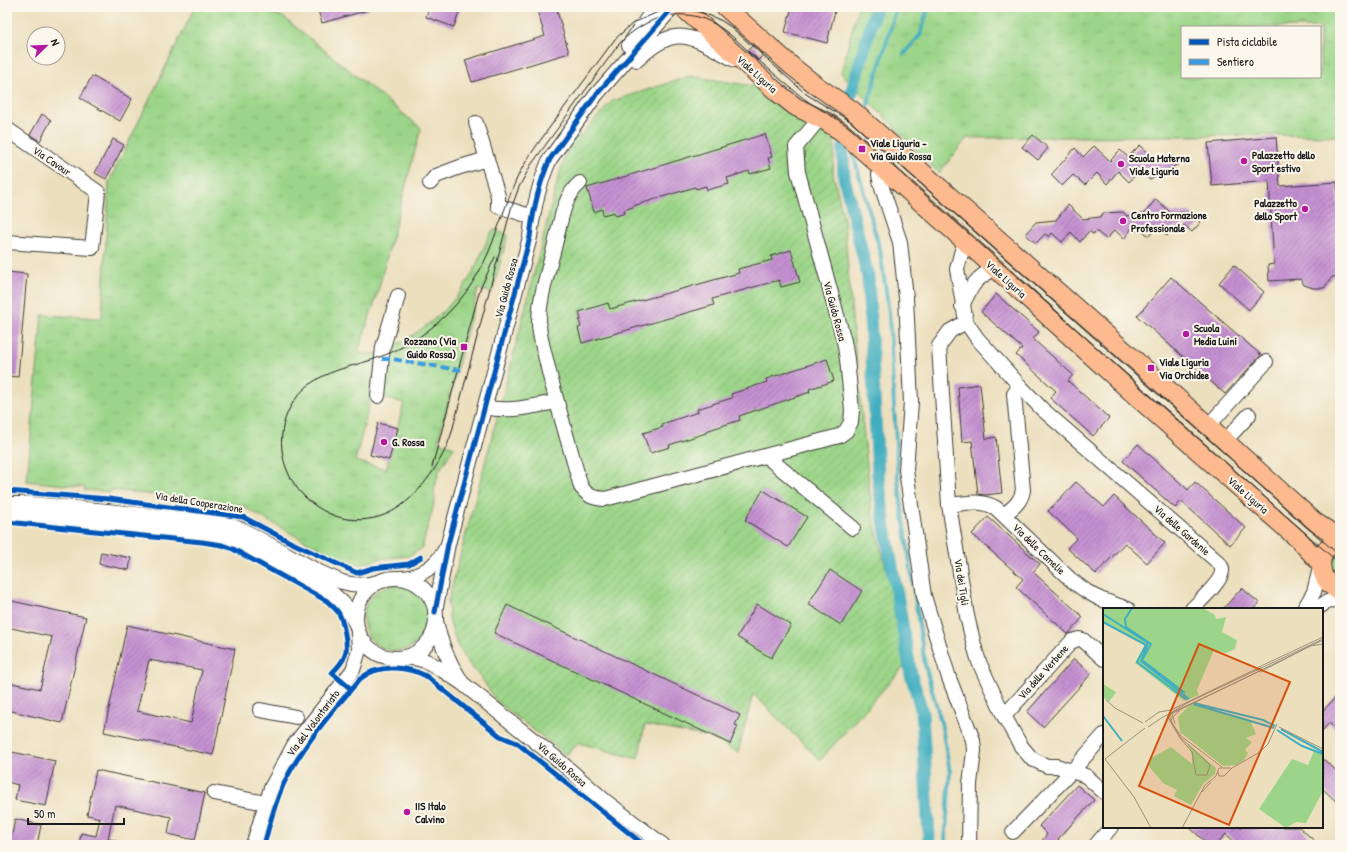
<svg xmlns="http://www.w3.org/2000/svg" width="1347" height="852" viewBox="0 0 1347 852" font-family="'Patrick Hand',sans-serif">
	<defs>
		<pattern id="grass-tufts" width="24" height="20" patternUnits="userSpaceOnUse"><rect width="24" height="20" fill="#9cd589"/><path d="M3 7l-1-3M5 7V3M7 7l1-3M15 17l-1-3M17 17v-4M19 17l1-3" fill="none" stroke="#86b676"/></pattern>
		<pattern id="garden-furrows" width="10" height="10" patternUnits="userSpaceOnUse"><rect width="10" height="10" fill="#9cd589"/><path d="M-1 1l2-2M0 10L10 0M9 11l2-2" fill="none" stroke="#86b676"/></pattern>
		<pattern id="building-hatch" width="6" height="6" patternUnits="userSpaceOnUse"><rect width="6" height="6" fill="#c590d1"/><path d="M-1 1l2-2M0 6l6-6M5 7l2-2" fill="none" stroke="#9f75a9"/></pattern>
	</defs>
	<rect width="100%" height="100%" fill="#fbf7ec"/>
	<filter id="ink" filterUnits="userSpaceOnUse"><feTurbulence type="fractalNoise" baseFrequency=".025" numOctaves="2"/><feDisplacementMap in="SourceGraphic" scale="8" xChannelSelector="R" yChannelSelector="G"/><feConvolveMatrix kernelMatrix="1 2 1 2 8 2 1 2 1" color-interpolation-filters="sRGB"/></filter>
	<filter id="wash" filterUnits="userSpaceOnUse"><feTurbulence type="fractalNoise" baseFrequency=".012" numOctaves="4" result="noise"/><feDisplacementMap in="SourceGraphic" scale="16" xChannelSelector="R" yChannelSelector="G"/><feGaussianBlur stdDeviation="0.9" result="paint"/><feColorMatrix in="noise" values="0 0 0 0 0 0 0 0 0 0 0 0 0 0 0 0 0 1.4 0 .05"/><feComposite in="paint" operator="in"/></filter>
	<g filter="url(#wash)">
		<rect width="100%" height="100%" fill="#ecdfbe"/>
		<g fill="url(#grass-tufts)" stroke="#5c7852" fill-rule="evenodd">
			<path d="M195,7H253L283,17L421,128L376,298L358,352C363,354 368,355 373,354C391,352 428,326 441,313C451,304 461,292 468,281C478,265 483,247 492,231L495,230L508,235L492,292L478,289L438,441L454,447L439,471L434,491L435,500L422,548L409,556L384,558L358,565L348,563L307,542L240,505L112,490L111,492L84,490L85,487L27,481L42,315L102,318L109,182ZM372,395L404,403L386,469L355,461Z"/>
			<path d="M858,7H1340V136L1276,135L967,138L939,173L841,73ZM1182,27H1320V77H1182Z"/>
			<path d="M1340,548V581C1324,571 1330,559 1340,548Z"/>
			<circle cx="396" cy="618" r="33"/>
		</g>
		<polygon fill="url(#garden-furrows)" stroke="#5c7852" points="690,76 759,87 835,141 833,174 844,219 853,329 872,513 909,661 820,760 753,694 738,752 709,737 645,725 638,759 579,743 566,755 497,702 482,679 469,664 457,645 449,620 448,601 501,403 558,179 569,142 582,134 612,101"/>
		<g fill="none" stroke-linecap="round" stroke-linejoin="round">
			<g stroke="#41aebf" stroke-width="4">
				<polyline points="904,54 921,34 928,7"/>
				<polyline points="867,107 897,7"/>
				<polyline points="854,157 880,250 889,312 898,481 925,665 941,722 950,772 945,845"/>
			</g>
			<g stroke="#41aebf" stroke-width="13">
				<polyline points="851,94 876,7"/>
				<polyline points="843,149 844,177 868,277 878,475 884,521 911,674 922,712 929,837 928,845"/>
			</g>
		</g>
		<g id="blocks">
			<g fill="url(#building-hatch)" fill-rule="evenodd">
				<polygon points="317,7 368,7 368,10 322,23"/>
				<polygon points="429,7 461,7 454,27 426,17"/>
				<polygon points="536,7 556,7 569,53 472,82 465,60 545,36"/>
				<polygon points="792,7 836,7 827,43 785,32"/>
				<polygon points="753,45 763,54 758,61 747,51"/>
				<polygon points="92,76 132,99 120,121 80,98"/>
				<polygon points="42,114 51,120 40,141 30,135"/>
				<polygon points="765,134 772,157 768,158 771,168 750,174 749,171 727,178 729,184 707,190 706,186 696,189 695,187 633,206 633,207 624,210 625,213 616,216 614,212 603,215 602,209 594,212 587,188"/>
				<polygon points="1033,135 1048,148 1038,160 1022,147"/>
				<polygon points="1276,137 1280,186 1337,182 1340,231 1340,276 1332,277 1324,288 1313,288 1304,285 1301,279 1269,281 1268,265 1274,264 1269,181 1212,186 1208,143"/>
				<polygon points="113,139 124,145 106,179 95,173"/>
				<polygon points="1140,145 1155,159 1172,156 1180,163 1150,180 1139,170 1129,182 1118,171 1107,184 1097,173 1085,185 1073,175 1062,186 1051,175 1075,148 1083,157 1094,146 1110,161 1120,150 1128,157"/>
				<polygon points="1156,199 1171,213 1189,212 1201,222 1192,232 1184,225 1179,229 1176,226 1167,236 1157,227 1149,236 1139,228 1136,232 1132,228 1124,239 1115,230 1106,239 1096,231 1093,234 1089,231 1080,242 1071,232 1062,242 1052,233 1049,237 1045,234 1036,243 1025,234 1036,222 1056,220 1068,205 1083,219 1100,217 1103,213 1123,212 1127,216 1144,214"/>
				<polygon points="791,250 800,282 781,287 779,280 712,299 714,305 582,343 578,328 581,327 579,320 581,320 579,312 608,303 610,309 739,273 738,269 772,260 771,256"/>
				<polygon points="1234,265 1264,292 1249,310 1219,283"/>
				<polygon points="7,272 27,274 18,377 7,376"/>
				<polygon points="1171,277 1261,355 1225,394 1137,316"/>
				<polygon points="996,294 1039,332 1033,339 1073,375 1068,381 1109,418 1093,436 1050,398 1056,391 1016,355 1022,348 981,312"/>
				<polygon points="827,359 834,381 809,389 810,392 739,416 740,420 706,431 706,433 669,445 670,447 650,453 643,433 663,427 662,424 698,412 697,409 732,398 731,394 767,382 766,379"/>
				<polygon points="980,384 986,439 996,437 1002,493 985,495 978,494 972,441 962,442 958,387"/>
				<polygon points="378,423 398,428 389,460 370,455"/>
				<polygon points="1138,444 1188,490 1195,482 1246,528 1230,545 1181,501 1175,508 1123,461"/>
				<polygon points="1076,482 1104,507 1114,496 1165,543 1147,563 1125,543 1096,574 1067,548 1077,538 1048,511"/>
				<polygon points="763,490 807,517 788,547 745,520"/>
				<polygon points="988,517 1040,564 1033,572 1083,617 1068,634 1016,587 1023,579 972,534"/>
				<polygon points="101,552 131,558 129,570 99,564"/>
				<polygon points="830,570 862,591 841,625 808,604"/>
				<polygon points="1242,588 1259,603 1254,609 1223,609"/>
				<polygon points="7,600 86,617 62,723 7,710 7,682 40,689 52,637 7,627"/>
				<polygon points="757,604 791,625 771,658 737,637"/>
				<polygon points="507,605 740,715 735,725 738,726 730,744 494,633"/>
				<path d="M127,625L235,649L213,755L104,732ZM149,660L202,670L191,723L137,711Z"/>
				<polygon points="1074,659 1091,674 1043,727 1027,712"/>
				<polygon points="1340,692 1340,733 1329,723 1322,731 1322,712"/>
				<polygon points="7,751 55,761 46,806 15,800 18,785 7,782"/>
				<polygon points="1322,758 1340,774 1340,805 1322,788"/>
				<polygon points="96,770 205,793 195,840 168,834 171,817 115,805 108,839 116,840 116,845 79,845 81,833 96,836 100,818 87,815"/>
				<polygon points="1077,785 1094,800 1058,839 1064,845 1039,845 1047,834 1039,826"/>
				<polygon points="15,819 41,825 37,845 7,845 7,834 12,835"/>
				<polygon points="1189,827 1299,827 1319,845 1238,845 1226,834 1216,845 1209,845"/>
			</g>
		</g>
	</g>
	<g filter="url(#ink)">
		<use href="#blocks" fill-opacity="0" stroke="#3b3934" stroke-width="1"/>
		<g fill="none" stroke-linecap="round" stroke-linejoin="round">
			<g stroke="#3b3934" stroke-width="16">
				<g id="minor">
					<polyline points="629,45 655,7"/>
					<path d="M637,60C677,21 692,37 735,60"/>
					<polyline points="476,123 487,159"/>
					<polyline points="7,129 98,192 92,248 7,242"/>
					<polyline points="881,166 879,175 881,185 900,242 906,298 911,402 906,470 924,596 949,678 973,740 974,751 970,784 969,845"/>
					<polyline points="430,183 436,176 460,167 487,159 498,196 498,206 533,217"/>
					<path d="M580,183C564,196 561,220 556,240C550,267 539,295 539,323C539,338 545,353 548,368C558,408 570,447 581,487C589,497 593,498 605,499L839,436L846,431L851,422L852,410L847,359L844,341L798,172L796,147L820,118"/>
					<path d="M967,244L962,250L957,269L966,322L977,338L1020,386L1042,409L1219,563C1220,565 1223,568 1222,571C1222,581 1199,602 1192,609"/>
					<path d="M962,306C970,288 977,275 996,269"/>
					<polyline points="966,322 950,331 939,346 949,505 967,616 974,645 979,662 1004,716 1021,746 1032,759 1047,766 1057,766 1086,776 1104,792"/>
					<polyline points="378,396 383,347 398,296"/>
					<path d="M485,407C509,413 532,406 556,402"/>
					<polyline points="1208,426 1266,362"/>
					<polyline points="1225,441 1249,415"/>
					<polyline points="766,456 853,528"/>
					<polyline points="7,504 30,504 108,511 226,524 243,530 319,572 342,582 351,584 365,585 382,581"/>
					<path d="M949,505C967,503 980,499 996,508L1071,580L1086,591L1100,599L1128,609"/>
					<polyline points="7,512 35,516 157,528 226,537 251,548 329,590 345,605 356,624"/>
					<path d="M1004,515C1014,507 1021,502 1023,490L1014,394L1020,386"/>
					<path d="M401,578C420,578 437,565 446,548"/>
					<circle cx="396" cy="618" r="40"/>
					<polyline points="1304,609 1314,592 1321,564"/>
					<polyline points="1316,609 1325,603 1340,597"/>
					<path d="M435,612L448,544L530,237C533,211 539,183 550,159L596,95L673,7"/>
					<path d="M436,621C440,642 449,663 461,681"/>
					<polyline points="399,658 414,658 426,661 439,668 462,683 556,758 604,800 663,845"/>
					<polyline points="260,710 296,717"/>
					<polyline points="1004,716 1072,641 1079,639 1083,640 1104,659"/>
					<polyline points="214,793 266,803"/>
					<polyline points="1013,832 1072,771 1104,735"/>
					<polyline points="253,845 271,788 294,745 353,670 359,650 358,633"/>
					<polyline points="1096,845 1111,827"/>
				</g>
			</g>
			<g stroke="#3b3934" stroke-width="20">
				<g id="major">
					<polyline points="682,7 778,93 796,107 825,121 842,132 996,269 1139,399 1299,540 1321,564"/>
					<polyline points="725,7 793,67 817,86 852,110 1152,375 1315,522 1340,538"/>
					<path d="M1340,539C1314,551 1316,579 1340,592"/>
				</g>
			</g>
			<use href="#minor" stroke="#fff" stroke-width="14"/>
			<use href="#major" stroke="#fcba8e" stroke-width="18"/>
			<g stroke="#1c1c1c" stroke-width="1">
				<polyline points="432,467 480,289 495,257"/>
				<path d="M1340,556L850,121L806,94L731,27L722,21L706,14L691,10L678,9L658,12L633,23L615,39C595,66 575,93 555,120C543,137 531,152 521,170C511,189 505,210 497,230C487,260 473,287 451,310C433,329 410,345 385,355C351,369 317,368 294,401C274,430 279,469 302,494C314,507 330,516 347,519C386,524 410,503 431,474C440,461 446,449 451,435L511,209L519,187L531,165L619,44C646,16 683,4 718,26C729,33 739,42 748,51C764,65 780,79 797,93C813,107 833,115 850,128L1340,564"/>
			</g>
			<polyline stroke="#3c9bdf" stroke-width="4" stroke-dasharray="8 4" stroke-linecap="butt" points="382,359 392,359 453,369 463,370"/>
			<g stroke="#fbf7ec" stroke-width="8">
				<g id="cycleway">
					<polyline points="7,491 109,499 243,517 290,542 357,573 373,568 409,564 421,557"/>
					<path d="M7,522L202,542L222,545L233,549L327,601C330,604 335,608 338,612C343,620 349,646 345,655C343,662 337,668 332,673L351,689"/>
					<path d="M435,612L448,544L530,237C533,211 539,183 550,159L596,95L673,7"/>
					<path d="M264,845C270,823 275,801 285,781C304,743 333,711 360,679C377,664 406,666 426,676L500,736L517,743L644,845"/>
				</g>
			</g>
			<use href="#cycleway" stroke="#0057b8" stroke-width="5"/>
		</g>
	</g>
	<g fill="#b5179e" stroke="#fbf7ec" stroke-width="1.5">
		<rect x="858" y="145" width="8" height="8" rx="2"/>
		<circle cx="1244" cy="161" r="4"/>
		<circle cx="1121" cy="164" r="4"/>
		<circle cx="1305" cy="209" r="4"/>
		<circle cx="1123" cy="221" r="4"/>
		<circle cx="1186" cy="334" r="4"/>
		<rect x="460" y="343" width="8" height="8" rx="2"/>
		<rect x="1147" y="364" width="8" height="8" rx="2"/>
		<circle cx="384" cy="442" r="4"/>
		<circle cx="407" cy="812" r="4"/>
	</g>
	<g text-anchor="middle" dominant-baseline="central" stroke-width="4" stroke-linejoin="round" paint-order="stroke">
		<g font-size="11" fill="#1c1c1c" stroke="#fbf7ec">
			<text transform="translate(757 74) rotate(42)">Viale Liguria</text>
			<text transform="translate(52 161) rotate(34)">Via Cavour</text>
			<text transform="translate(1006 279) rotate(42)">Viale Liguria</text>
			<text transform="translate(506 288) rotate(-75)">Via Guido Rossa</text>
			<text transform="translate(835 311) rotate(75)">Via Guido Rossa</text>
			<text transform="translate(1248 495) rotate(41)">Viale Liguria</text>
			<text transform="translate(199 502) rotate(9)">Via della Cooperazione</text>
			<text transform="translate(1182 530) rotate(41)">Via delle Gardenie</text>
			<text transform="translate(1039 549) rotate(44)">Via delle Camelie</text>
			<text transform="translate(962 582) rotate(81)">Via dei Tigli</text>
			<text transform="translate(1043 672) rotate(-48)">Via delle Verbene</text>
			<text transform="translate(313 723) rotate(-53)">Via del Volontariato</text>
			<text transform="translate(562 764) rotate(41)">Via Guido Rossa</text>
		</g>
		<g font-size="11" font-weight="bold" fill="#1c1c1c" stroke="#fbf7ec" text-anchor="start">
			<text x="870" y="143">Viale Liguria -<tspan x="870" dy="13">Via Guido Rossa</tspan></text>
			<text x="1252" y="155">Palazzetto dello<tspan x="1252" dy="13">Sport estivo</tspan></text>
			<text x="1129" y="158">Scuola Materna<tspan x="1129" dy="13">Viale Liguria</tspan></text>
			<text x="1297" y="203" text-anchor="end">Palazzetto<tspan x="1297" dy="13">dello Sport</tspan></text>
			<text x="1131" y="215">Centro Formazione<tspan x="1131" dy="13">Professionale</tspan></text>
			<text x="1194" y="328">Scuola<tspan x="1194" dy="13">Media Luini</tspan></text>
			<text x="456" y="341" text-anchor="end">Rozzano (Via<tspan x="456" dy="13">Guido Rossa)</tspan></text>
			<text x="1159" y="362">Viale Liguria<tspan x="1159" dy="13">Via Orchidee</tspan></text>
			<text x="392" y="442">G. Rossa</text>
			<text x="415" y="806">IIS Italo<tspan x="415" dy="13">Calvino</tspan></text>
		</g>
	</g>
	<g transform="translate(1103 608)">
		<rect width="220" height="220" fill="#ecdfbe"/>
		<path d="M0,0H100L112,7L113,11L123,9L119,24L134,32L132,41L123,45L111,42L94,82L96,87L81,93L32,55L42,37L0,15ZM0,76L13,84L6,94L0,89ZM84,135L113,160L112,166L100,176L88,197L71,188L74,182L60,175L44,156L50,149L68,139L89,156V147ZM211,143L220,147V183L203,215L193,214L183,220L156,201L189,151L205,157Z" fill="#9cd589"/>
		<path d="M88,96L147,112L153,126L143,130L149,134L142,142L145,145L141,152L133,157L120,158L77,124L75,109Z" fill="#9cd589"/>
		<path fill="none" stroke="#41aebf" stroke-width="2" d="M29,0L22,11L23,19L48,36L39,52L82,85M0,6L45,35L38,53L86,91M0,14L43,37L34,54L84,92M91,95L160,112L172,118M90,96L171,120M0,108L19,133M178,121L220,144M174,122L199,138L220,146"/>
		<path fill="none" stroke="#99917d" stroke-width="1" d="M220,31L88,93L69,104L67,108V113L77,130L89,144L93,167H104L107,157L77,129L68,113L70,105L220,32M158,58L220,29M159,62L157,58L153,61L157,64L207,38L220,36M3,92L12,100L40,115M64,108L78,128L119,159M42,114L56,104L68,102L153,61M72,116L70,109L77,102M45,119L60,109L155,64M176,119L220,141M42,120L2,151L31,189L48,220M115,164L116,168H121L129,160L157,144L165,136L174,116M99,184L108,174M79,220L102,177L113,168L116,160H128"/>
		<path fill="#d4530e" fill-opacity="0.15" stroke="#d4530e" stroke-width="2" d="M96,36L187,74L126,217L36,178Z"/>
		<rect width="220" height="220" fill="none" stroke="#1c1c1c" stroke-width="2"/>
	</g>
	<rect width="1347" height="852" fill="none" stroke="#fbf7ec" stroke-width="24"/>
	<rect x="1181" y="26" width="140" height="52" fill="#fbf7ec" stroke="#a29f99"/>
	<rect x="1189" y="39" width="20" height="6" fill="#0057b8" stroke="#a29f99"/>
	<text x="1217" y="46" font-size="12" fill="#1c1c1c">Pista ciclabile</text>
	<rect x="1189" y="59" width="20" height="6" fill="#3c9bdf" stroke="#a29f99"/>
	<text x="1217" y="66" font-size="12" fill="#1c1c1c">Sentiero</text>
	<g transform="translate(46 46) rotate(67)"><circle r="19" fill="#fbf7ec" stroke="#a29f99"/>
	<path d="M0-3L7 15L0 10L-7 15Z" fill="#b5179e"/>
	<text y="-6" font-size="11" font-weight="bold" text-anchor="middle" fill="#1c1c1c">N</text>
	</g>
	<path d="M28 818v6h96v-6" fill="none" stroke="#1c1c1c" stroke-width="2"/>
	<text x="34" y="818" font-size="12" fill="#1c1c1c" stroke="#fbf7ec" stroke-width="3" paint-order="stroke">50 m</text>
</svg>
